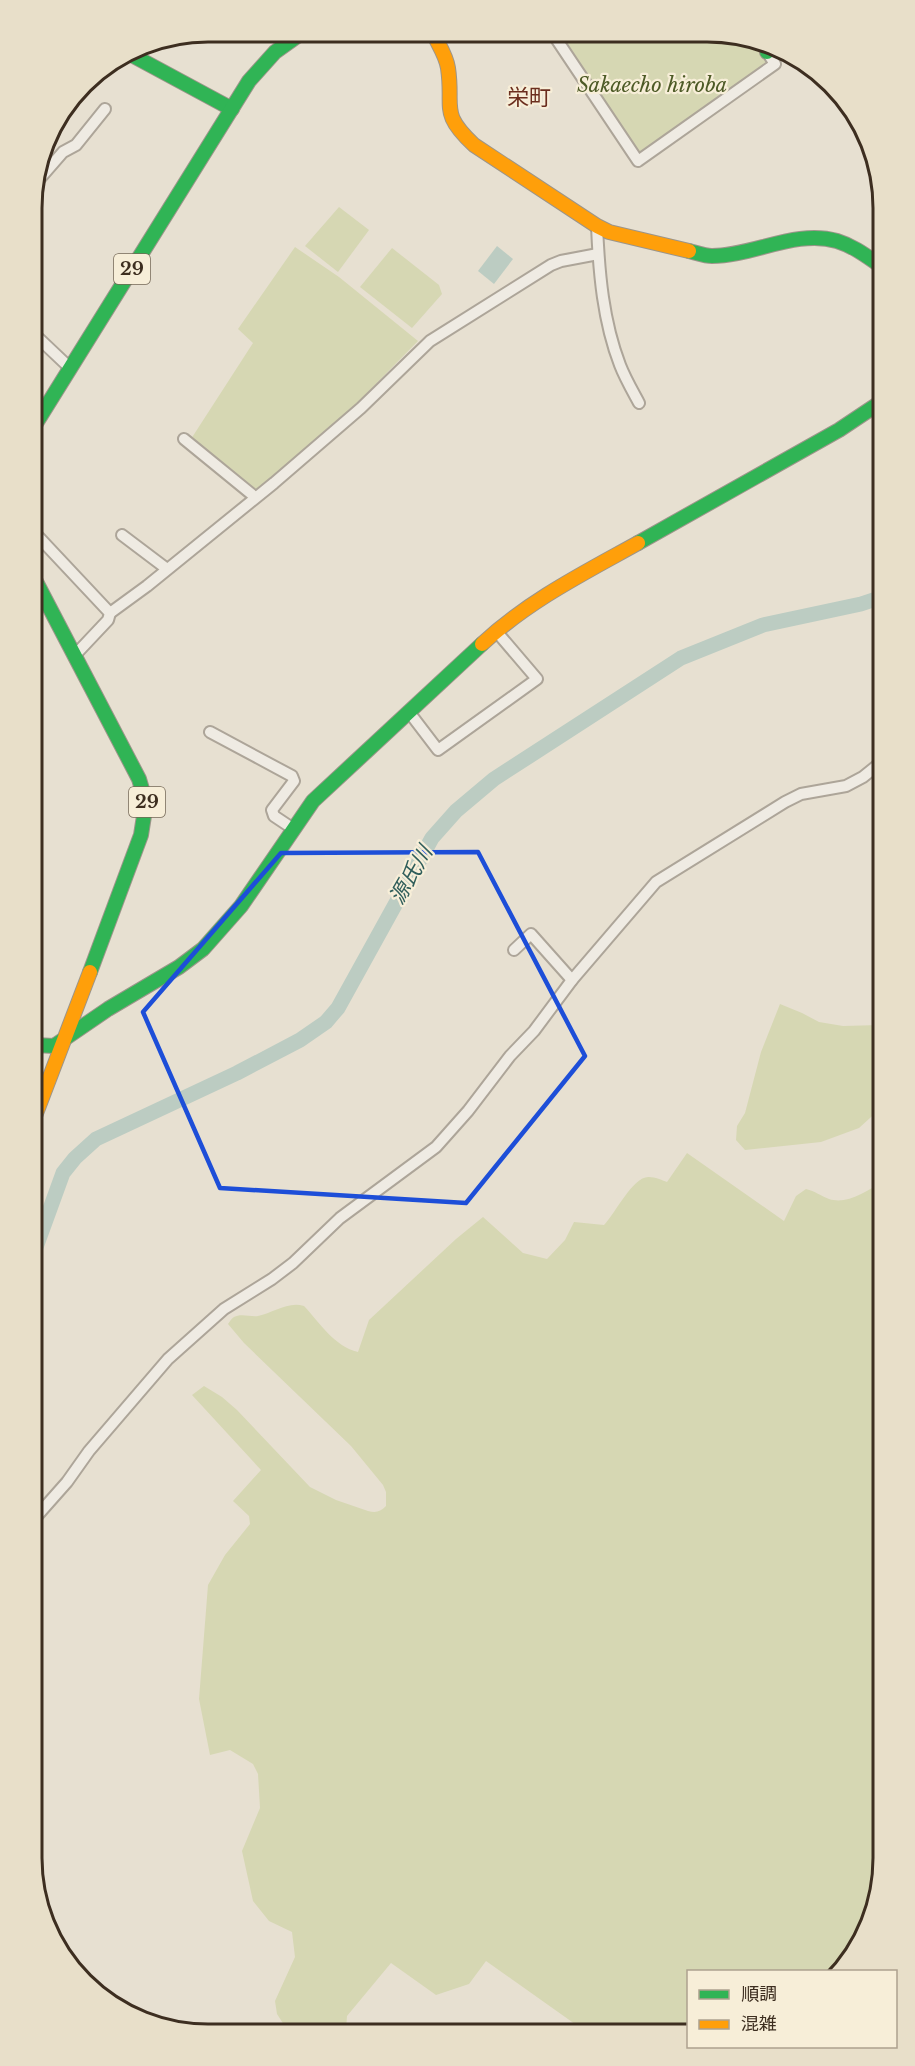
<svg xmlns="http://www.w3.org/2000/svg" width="915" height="2066" viewBox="0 0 915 2066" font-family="'Libre Baskerville','Noto Sans JP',serif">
	<rect width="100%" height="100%" fill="#e7e0d1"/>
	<g fill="#d6d7b3">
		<polygon points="556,34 741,35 759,44 772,63 641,156"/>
		<polygon points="339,207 369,230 338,272 305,246"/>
		<polygon points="295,247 339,277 418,341 356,404 256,491 191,439 253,343 238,329"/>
		<polygon points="392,248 439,285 442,294 412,328 360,287"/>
		<polygon points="780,1004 802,1013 819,1022 843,1026 880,1025 881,1108 859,1128 821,1142 745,1150 736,1140 737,1126 745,1113 761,1052"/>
		<path d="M687,1153L784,1221L796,1196L806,1189C815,1191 821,1196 829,1199C847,1205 866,1191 881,1183L883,1870C875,1905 868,1946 840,1971L688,1972V2029H582L486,1961L469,1984L436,1995L391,1963L347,2016L346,2030L288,2031L277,2014L275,2001L295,1957L292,1932L269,1921L253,1901L242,1851L260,1808L258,1774L253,1764L230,1750L210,1755L199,1699L208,1585L225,1555L250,1524L249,1516L233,1501L261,1470L192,1395L204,1386L222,1397L237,1410L310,1487L336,1500L368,1511C376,1513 380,1512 386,1506V1492L383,1485L351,1446L244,1343L228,1324C230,1321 231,1319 234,1317C241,1313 250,1317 258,1316C273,1313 288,1301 304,1306C319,1322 335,1347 358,1352L369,1320L456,1239L483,1217L523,1253L547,1259L565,1240L574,1222L604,1225C615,1214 633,1176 649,1177C655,1177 662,1180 667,1182Z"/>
	</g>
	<polygon fill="#bcccc2" points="497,246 513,259 494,284 478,271"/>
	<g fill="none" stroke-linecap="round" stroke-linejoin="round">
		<polyline stroke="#bcccc2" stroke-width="15" points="35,1250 63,1173 75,1158 96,1139 237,1073 300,1040 326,1022 338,1008 432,838 456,811 494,779 681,658 763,625 861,604 879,598"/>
		<g stroke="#ada599" stroke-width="14">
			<g id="street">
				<polyline points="553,34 638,161 775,64 763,46"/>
				<polyline points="36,183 63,152 76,145 105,109"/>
				<path d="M597,226C599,273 603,321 620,365C625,378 632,390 639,403"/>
				<polyline points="32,332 70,368"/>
				<polyline points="184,439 255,497"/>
				<polyline points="33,531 110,613 108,620 75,655"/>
				<polyline points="122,535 167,569"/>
				<polyline points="110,613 147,586 274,483 361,408 430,341 551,265 561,261 598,254"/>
				<polyline points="409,712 438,750 537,679 496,631"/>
				<polyline points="210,732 292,776 294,781 272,810 274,816 292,828"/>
				<polyline points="514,950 531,934 572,980"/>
				<polyline points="36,1517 67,1482 89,1451 168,1359 224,1309 272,1279 293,1263 340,1218 436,1147 468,1111 510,1056 534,1031 572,980 656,882 785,802 801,794 846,786 863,777 879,764"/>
			</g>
		</g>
		<g stroke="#9c958a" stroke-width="16">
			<g id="fast">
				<polyline points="767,52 770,49"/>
				<polyline points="128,53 232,109"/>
				<path d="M689,251C697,253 705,256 712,256C753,256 796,229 837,241C853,246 865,255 878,264"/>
				<polyline points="33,428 249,81 275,52 303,32"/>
				<polyline points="638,543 839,430 878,404"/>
				<polyline points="33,576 139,779 146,803 141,835 90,972"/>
				<polyline points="35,1045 54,1046 108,1009 179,967 203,949 241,906 313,801 482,644"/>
			</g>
		</g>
		<g stroke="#9c958a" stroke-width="16">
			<g id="slow">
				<path d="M433,33C438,44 446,55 448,68C454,109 439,112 474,145L597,226L609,232L689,251"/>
				<path d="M482,644C528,601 584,573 638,543"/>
				<polyline points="35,1116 90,972"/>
			</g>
		</g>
		<use href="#street" stroke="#efebe3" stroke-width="10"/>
		<use href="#fast" stroke="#30b455" stroke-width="14"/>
		<use href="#slow" stroke="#ff9f0a" stroke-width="14"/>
	</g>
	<path fill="none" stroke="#1d4ed8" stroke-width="4.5" stroke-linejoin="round" d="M478,852L585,1056L466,1203L220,1188L143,1012L281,853Z"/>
	<g text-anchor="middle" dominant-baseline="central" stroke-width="4.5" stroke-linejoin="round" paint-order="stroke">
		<g fill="#f7eed8" stroke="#756857" stroke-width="1.5">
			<rect x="114" y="254" width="36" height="30" rx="4.5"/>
			<rect x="129" y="787" width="36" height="30" rx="4.5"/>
		</g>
		<g font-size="18" font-weight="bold" fill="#3d2e20">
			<text x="132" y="269">29</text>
			<text x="147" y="802">29</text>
		</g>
		<g font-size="20" font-style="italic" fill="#4d5a26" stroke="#f7eed8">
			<text x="652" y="85">Sakaecho hiroba</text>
		</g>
		<g font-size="21" font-style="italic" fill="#2f5d5a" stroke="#f7eed8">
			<text transform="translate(411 875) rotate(-60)">源氏川</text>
		</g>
		<g font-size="22" fill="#6b2e1e" stroke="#f7eed8">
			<text x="529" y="97">栄町</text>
		</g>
	</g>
	<path d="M0 0H915V2066H0ZM208 42H707A166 166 0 0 1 873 208V1858A166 166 0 0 1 707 2024H208A166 166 0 0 1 42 1858V208A166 166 0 0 1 208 42Z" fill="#e8dfc9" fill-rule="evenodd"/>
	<path fill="none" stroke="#3d2e20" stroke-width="3" d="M208 42H707A166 166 0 0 1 873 208V1858A166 166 0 0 1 707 2024H208A166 166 0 0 1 42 1858V208A166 166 0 0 1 208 42Z"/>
	<rect x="687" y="1970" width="210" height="78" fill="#f7eed8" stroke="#ada18e" stroke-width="1.5"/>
	<rect x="699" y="1990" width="30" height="9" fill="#30b455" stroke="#ada18e" stroke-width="1.5"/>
	<text x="741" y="2000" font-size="18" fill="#3d2e20">順調</text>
	<rect x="699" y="2020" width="30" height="9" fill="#ff9f0a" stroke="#ada18e" stroke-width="1.5"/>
	<text x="741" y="2030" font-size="18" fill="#3d2e20">混雑</text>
</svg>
